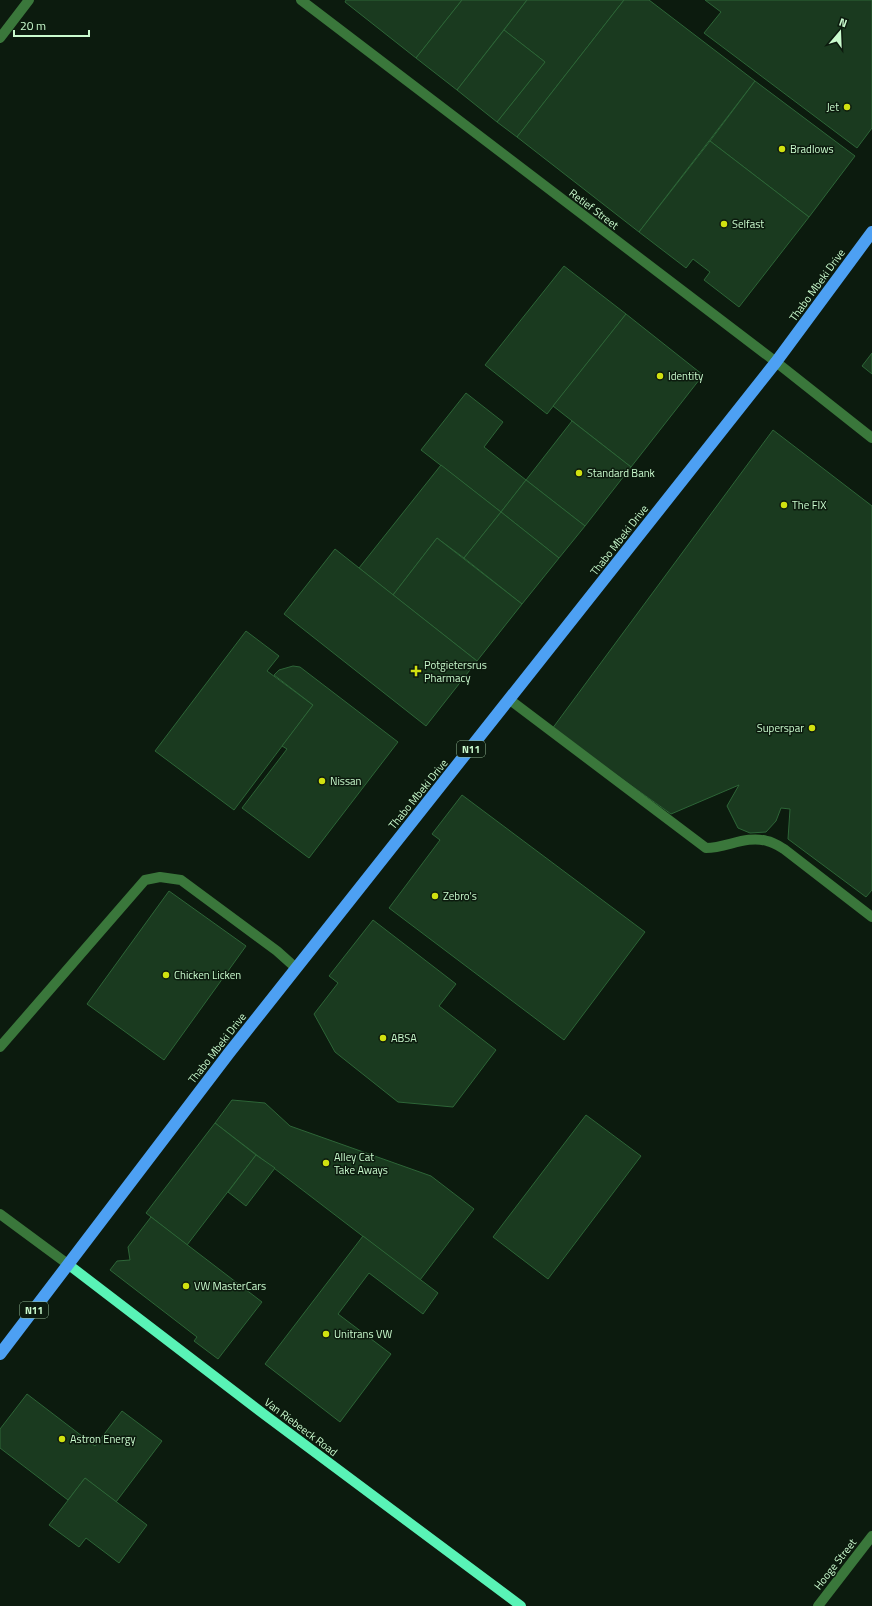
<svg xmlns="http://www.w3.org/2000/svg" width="872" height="1606" viewBox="0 0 872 1606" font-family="'Titillium Web',sans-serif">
	<rect width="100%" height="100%" fill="#0c1b0e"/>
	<g fill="#1a3a1f" stroke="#2d6537">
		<polygon points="346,0 462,0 416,58 345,2"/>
		<polygon points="462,0 527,0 457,90 416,58"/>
		<polygon points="527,0 624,0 517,137 497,122 545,62 504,30"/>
		<polygon points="624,0 649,0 755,81 639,232 517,137"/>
		<polygon points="705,0 872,0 872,128 857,148 704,33 721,12"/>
		<polygon points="504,30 545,62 497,122 457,90"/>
		<polygon points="755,81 855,156 809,217 710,141"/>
		<polygon points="710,141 809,217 739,307 704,280 710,272 693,259 686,268 639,232"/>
		<polygon points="564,266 626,314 547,414 485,365"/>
		<polygon points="626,314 703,375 631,467 553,406"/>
		<polygon points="872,353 872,374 862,366"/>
		<polygon points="466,393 503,422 484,447 526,480 501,512 421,450"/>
		<polygon points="572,421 631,467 585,526 526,480"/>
		<polygon points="773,430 872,506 872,890 866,897 788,839 790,809 781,808 776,821 766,832 750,833 738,828 727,806 739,785 671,814 552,729"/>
		<polygon points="441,465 501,512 464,558 437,538 393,595 359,568"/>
		<polygon points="526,480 585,526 559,558 501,512"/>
		<polygon points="501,512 559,558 522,604 464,558"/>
		<polygon points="437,538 522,604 477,661 393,595"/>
		<polygon points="335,549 477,661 426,726 284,614"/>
		<polygon points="246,631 279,656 267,671 313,705 234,810 155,751"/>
		<polygon points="293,666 300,667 398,742 309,858 242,808 287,749 282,746 313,705 274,675 279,670"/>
		<polygon points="462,795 645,932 564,1040 389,908 440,840 432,834"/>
		<polygon points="169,891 246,946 164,1060 87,1004"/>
		<polygon points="373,920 456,984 439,1006 496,1050 453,1107 398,1102 335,1052 314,1014 338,983 329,976"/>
		<polygon points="232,1100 265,1103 290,1126 431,1176 474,1209 420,1280 215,1123"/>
		<polygon points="586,1115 641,1156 548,1279 493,1237"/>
		<polygon points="215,1123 256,1155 187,1245 146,1213"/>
		<polygon points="256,1155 275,1168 246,1206 228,1192"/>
		<polygon points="151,1217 262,1302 218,1359 194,1341 197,1337 110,1270 117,1261 130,1260 128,1247"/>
		<polygon points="363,1236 438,1293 423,1314 369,1273 338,1314 391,1354 340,1422 265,1364"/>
		<polygon points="27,1394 95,1446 122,1411 162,1441 116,1502 85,1478 68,1500 0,1448 0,1429"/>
		<polygon points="85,1478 147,1525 119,1563 86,1538 79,1547 49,1525"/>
	</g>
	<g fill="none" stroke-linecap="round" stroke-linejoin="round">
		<g stroke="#3a773b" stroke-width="10">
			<polyline points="301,0 776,362 872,438"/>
			<polyline points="0,38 29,0"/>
			<path d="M510,700L706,848C727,848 746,835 767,841C773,842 779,846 784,849L872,917"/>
			<polyline points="0,1047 145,880 160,877 181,880 277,951 296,968"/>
			<polyline points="0,1214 69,1265"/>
			<polyline points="818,1606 872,1536"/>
		</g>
		<polyline stroke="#59f3b6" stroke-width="10" points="69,1265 265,1415 521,1606"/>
		<polyline stroke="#4da0f3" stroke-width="12" points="0,1354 229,1053 776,362 872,232"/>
	</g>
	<g fill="#d1e110" stroke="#0c1b0e" stroke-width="1.5">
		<circle cx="847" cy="107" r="4"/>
		<circle cx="782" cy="149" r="4"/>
		<circle cx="724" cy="224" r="4"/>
		<circle cx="660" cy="376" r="4"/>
		<circle cx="579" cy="473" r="4"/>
		<circle cx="784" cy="505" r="4"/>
		<path d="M414 665h4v4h4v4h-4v4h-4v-4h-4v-4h4z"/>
		<circle cx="812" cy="728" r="4"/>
		<circle cx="322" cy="781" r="4"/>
		<circle cx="435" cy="896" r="4"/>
		<circle cx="166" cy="975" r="4"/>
		<circle cx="383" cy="1038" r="4"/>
		<circle cx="326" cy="1163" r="4"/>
		<circle cx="186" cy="1286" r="4"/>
		<circle cx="326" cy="1334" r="4"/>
		<circle cx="62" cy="1439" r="4"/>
	</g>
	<g text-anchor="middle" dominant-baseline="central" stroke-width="3" stroke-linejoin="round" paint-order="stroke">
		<g fill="#0c1b0e" stroke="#91b894" stroke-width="1">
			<rect x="457" y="741" width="28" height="16" rx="3"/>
			<rect x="20" y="1302" width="28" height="16" rx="3"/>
		</g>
		<g font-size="10" font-weight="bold" fill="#cafbce">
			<text x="471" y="749">N11</text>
			<text x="34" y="1310">N11</text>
		</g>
		<g font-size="11" fill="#cafbce" stroke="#0c1b0e" text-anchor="start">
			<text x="839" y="107" text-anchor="end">Jet</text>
			<text x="790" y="149">Bradlows</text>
			<text x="732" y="224">Selfast</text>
			<text x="668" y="376">Identity</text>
			<text x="587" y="473">Standard Bank</text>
			<text x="792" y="505">The FIX</text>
			<text x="424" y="665">Potgietersrus<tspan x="424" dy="13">Pharmacy</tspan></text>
			<text x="804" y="728" text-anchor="end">Superspar</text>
			<text x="330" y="781">Nissan</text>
			<text x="443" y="896">Zebro's</text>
			<text x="174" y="975">Chicken Licken</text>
			<text x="391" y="1038">ABSA</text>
			<text x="334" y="1157">Alley Cat<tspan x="334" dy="13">Take Aways</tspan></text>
			<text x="194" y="1286">VW MasterCars</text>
			<text x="334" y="1334">Unitrans VW</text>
			<text x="70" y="1439">Astron Energy</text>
		</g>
		<g font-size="11" fill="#cafbce" stroke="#0c1b0e">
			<text transform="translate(594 209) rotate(37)">Retief Street</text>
			<text transform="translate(817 285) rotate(-54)">Thabo Mbeki Drive</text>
			<text transform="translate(619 540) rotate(-52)">Thabo Mbeki Drive</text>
			<text transform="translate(418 794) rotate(-51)">Thabo Mbeki Drive</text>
			<text transform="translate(217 1048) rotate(-52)">Thabo Mbeki Drive</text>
			<text transform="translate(301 1427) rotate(37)">Van Riebeeck Road</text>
			<text transform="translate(835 1564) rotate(-52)">Hooge Street</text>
		</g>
	</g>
	<g transform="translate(840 32) rotate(19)" stroke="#0c1b0e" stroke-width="3" paint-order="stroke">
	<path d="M0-3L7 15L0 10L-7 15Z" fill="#cafbce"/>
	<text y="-6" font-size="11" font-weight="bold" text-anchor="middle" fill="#cafbce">N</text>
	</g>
	<path d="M14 30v6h75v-6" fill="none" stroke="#cafbce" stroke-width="2"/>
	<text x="20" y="30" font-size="12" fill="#cafbce" stroke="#0c1b0e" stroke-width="3" paint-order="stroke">20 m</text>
</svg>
